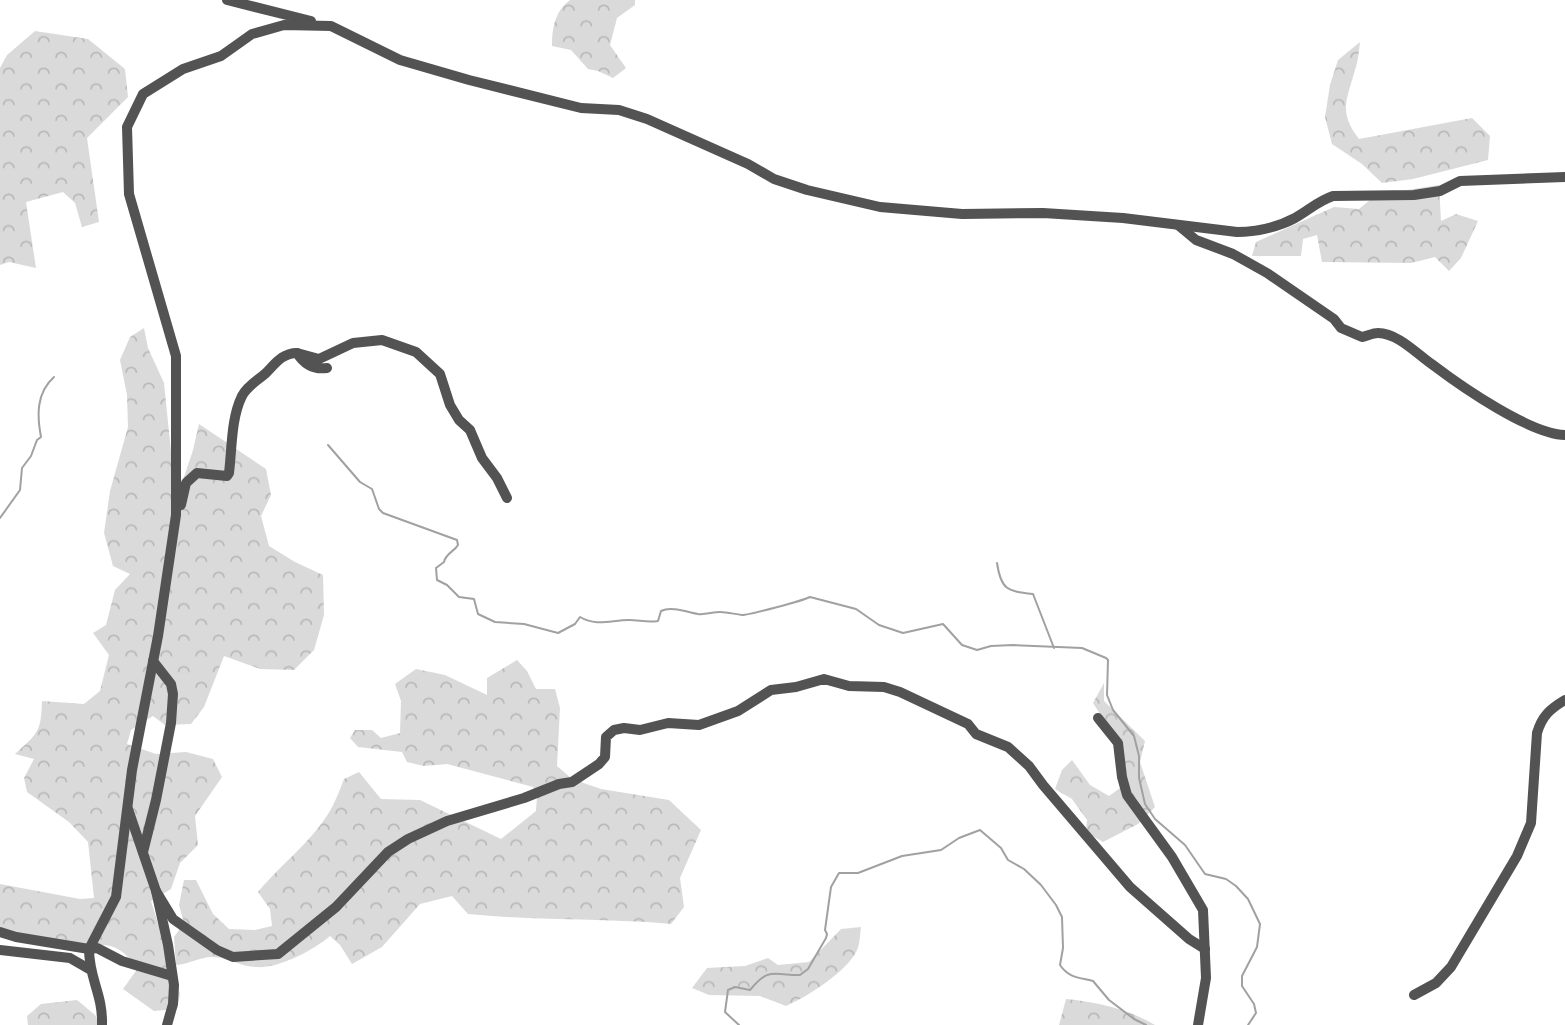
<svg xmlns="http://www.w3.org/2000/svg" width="1565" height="1025" viewBox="0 0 1565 1025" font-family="Poppins,sans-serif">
	<defs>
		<pattern id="forest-crowns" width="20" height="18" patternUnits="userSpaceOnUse" patternTransform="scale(1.75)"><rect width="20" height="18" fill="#dadada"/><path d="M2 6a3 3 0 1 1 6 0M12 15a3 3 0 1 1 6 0" fill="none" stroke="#b9b9b9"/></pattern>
	</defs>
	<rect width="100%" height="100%" fill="#fff"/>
	<g fill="url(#forest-crowns)">
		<path d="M570,0H635V5L617,18L610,45L626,68L613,78L598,71L588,69L571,50L552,46C552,28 555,11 570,0Z"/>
		<polygon points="35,31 88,39 125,69 128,97 87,138 99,222 82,227 75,203 63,192 26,202 36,268 9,262 0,265 0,68 7,55"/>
		<path d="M1360,42C1359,52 1358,61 1355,70C1347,99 1338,112 1359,139L1472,118L1490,136L1488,160L1413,179L1382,183L1362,164L1332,144L1325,117L1330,85L1338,60Z"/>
		<polygon points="1439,185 1441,221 1456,214 1478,221 1461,258 1449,271 1435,257 1411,263 1322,262 1317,235 1303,239 1301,256 1252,256 1256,242 1334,207 1359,209 1376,195"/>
		<path d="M144,328L148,348L164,383L176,501L193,450L199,424L266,469L271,495L261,516L269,546L295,562L323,575L324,615L314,650L294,670L260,669L224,656L204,707L191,724L165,725L153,716L131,730L127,744L156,754L186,752L213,759L222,777L195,816L198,845L180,863L171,889L151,901L180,994L177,1009L154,1011L123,989L138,968C111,934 101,948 65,947C44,946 21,939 0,935V884L80,899L94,898L88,842L69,822L27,792L24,778L34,759L15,754C38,733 41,732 42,701L84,704L100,691L109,655L93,633L106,625L115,590L130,574L113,566L104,533L110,491L128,427L127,395L120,360L130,337Z"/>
		<path d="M517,660L527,671L536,689H555L560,708L557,766L572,779L601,789L669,800L701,830L680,878L684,907L671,924C603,918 536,921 468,914L452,896L420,904L382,947L352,964L340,945L330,936C314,950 278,969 256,967C241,967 227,957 213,957C203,956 189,964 176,965L174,937L184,923L179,905L184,880H196L213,914L229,929L255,930L272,926L270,909L258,892C281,864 313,841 331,809C336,800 340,789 344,779L359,772L381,799L420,800L501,839L536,811L537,796L533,787L447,764L424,766L407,762L402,752L358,747L350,738L355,730H372L381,738L400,733L401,701L395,684L416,669L445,675L487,695V678Z"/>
		<polygon points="1104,683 1104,701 1145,741 1140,762 1155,807 1138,824 1103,842 1086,832 1087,820 1072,799 1055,789 1062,770 1072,760 1090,785 1109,796 1127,783 1111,731 1093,703"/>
		<path d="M861,927C860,934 860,944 857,950C848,971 807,997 786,1006L760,996L709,995L692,988L707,968L745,966L768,958L778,965L809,962L841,929Z"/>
		<path d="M1066,999C1097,1002 1128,1009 1155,1025H1059Z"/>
		<polygon points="77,1000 95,1015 100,1025 28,1025 27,1016 41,1004"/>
	</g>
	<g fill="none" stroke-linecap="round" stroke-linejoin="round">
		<g stroke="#a1a1a1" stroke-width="2">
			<path d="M328,445L360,482L372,489L379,509L383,513L457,540L458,545C454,552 446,553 444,562L436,568L437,580L447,585L459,597L474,599L478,614L495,622L524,624L558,633L575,624L580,617C597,627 611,620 629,620C639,620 648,623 658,621L661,611C671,606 687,612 698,614C705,615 713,612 720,612C727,612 734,614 742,615C749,615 802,601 810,597L856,609L879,625L903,633L943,624L962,645L977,650L991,646L1013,645L1082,648L1106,658L1108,660L1107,695L1113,710L1134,736L1139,756V778L1145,804L1155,819L1185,845L1205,874L1226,879L1236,886L1248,899L1260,924L1257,947L1242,976V986L1254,1004L1256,1013L1248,1025"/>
			<path d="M0,518L20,490L22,468L31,456L37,440L41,437C37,416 36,393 54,377"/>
			<path d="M997,563C1001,590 1007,591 1033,594L1054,648"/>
			<path d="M739,1025L725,1012L728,990L735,987L750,990C769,967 772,975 800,975L808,969L826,938L827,934L825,930L831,887L839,873H858L902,856L941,850L959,838L980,830L1001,848L1008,860L1024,869L1041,885L1056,905L1062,917L1063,948L1060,965C1069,978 1078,977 1093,981L1109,1000L1134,1019L1146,1025"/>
		</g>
		<g stroke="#535353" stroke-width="10">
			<polyline points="227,0 311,21"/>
			<path d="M1178,225L1196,240L1233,254L1267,273L1334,319L1341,328L1362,337C1367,336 1373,333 1378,333C1398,333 1418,355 1433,365C1462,387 1530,434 1565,435"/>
			<polyline points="297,353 319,359 353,343 382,340 416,352 440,374 450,405 459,420 470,430 482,458 497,478 507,498"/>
			<path d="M181,505L186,483L197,473L227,476L229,473C232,449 231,418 242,396C247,386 257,381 266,373C275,364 282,353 297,353C304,364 313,370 327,368"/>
			<polyline points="1098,718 1118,743 1122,777 1127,795 1172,857 1203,910 1206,978 1198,1025"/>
			<polyline points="128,809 156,891 168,945 174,985 173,1004 167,1025"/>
			<polyline points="143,852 156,800 171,723 173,694 171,684 153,661"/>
			<polyline points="156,891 173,919 217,950 233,957 278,954 336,907 388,852 408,839 447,821 524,798 559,784 572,782 599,764 605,757 606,737 614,730 624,728 640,730 668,723 699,725 738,711 771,690 796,687 824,679 849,686 884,687 900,692 968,724 976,734 1008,747 1029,766 1043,785 1130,887 1189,939 1205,949"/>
			<path d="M0,932L16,937L89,949L116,897L132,770L158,636L176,515V356L129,194L127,127L143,94L183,69L221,56L252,34L284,25L331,26L400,60L469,80L581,108L619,110L647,119L748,164L774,179L807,190L880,207L962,214L1043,213L1123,218L1237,232C1256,232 1278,227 1295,218C1309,210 1318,201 1333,196L1414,195L1440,191L1460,181L1565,177"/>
			<polyline points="0,950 70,958 89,969"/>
			<path d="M1414,995L1436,983L1451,967L1517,856L1531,823L1537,733C1542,716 1550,709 1565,700"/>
			<path d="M102,1025C103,994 89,979 89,949L97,948L122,961L172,976"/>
		</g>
	</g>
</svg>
